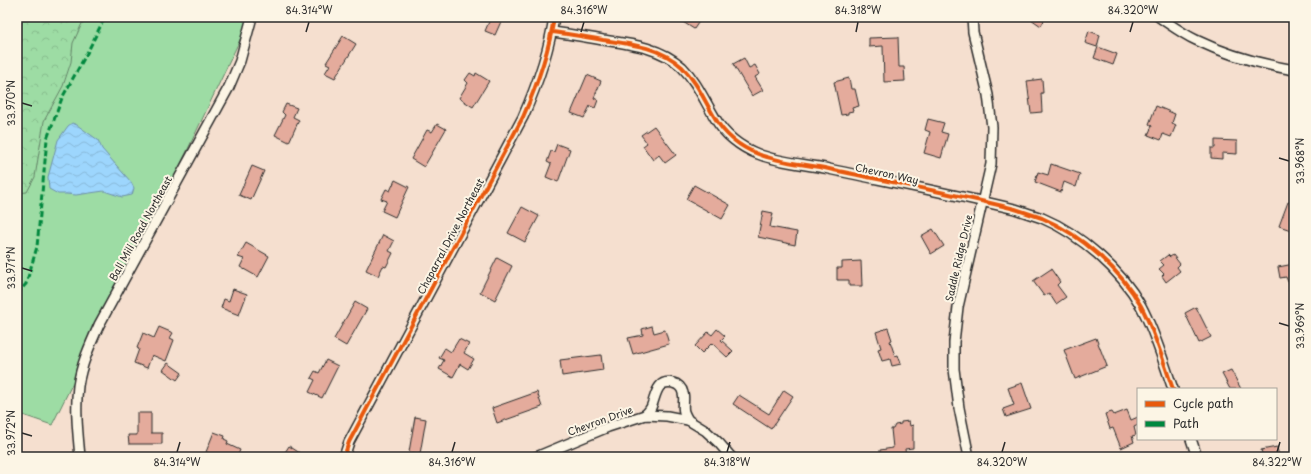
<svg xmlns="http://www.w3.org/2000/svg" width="1311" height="474" viewBox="0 0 1311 474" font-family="'Playpen Sans',sans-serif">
	<defs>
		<pattern id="forest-crowns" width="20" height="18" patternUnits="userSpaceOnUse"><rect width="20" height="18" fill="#9ddca4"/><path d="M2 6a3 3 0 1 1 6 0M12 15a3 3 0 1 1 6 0" fill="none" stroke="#87bd8d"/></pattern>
		<pattern id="water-waves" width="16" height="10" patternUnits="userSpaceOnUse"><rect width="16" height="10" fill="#9dd6fd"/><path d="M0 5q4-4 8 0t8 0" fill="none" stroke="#87b8d9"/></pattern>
	</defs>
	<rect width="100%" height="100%" fill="#f5dfcf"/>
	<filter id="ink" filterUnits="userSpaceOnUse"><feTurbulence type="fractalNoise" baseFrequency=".025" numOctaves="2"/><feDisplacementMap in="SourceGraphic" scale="8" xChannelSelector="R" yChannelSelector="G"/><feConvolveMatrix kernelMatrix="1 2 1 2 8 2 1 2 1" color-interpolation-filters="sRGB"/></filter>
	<g filter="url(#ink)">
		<polygon fill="#9ddca4" stroke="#648468" points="17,17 247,17 245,29 188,149 52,425 17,413"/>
		<polygon fill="url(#forest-crowns)" stroke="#648468" points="17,17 85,17 73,43 71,62 63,86 44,121 35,177 27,192 17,193"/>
		<polygon fill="url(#water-waves)" stroke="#6f92a9" points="72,123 77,125 98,140 102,149 131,182 134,188 132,195 122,197 104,191 76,195 66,194 58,194 49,189 48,177 58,140 68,126"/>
		<g fill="#e4ab9c" stroke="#2b2b2b">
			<polygon points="491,17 503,17 495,35 485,31"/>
			<polygon points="675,17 702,17 694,29"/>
			<polygon points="1028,17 1046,17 1041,26"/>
			<polygon points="1089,31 1100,35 1097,47 1085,43"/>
			<polygon points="343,36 356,44 335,78 325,73 330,65 326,63"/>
			<polygon points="898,37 899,67 904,67 905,81 884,82 883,46 869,47 869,38"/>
			<polygon points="1098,47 1117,54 1113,65 1094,58"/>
			<polygon points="744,58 749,68 755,65 760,74 755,77 763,90 752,96 733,64"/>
			<polygon points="470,73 475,76 476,73 489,81 473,107 459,98 468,83 465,80"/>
			<polygon points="587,75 601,81 594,98 598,100 595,108 590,106 584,118 571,113"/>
			<polygon points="849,78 851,89 855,89 859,106 852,108 853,111 848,112 848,114 841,115 834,82"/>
			<polygon points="1042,79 1043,93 1041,93 1042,112 1031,113 1027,81"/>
			<polygon points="286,104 297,108 293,117 299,120 289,142 275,135 285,115 282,112"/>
			<polygon points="1156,106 1175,114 1172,123 1176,125 1171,137 1163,134 1161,140 1148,135 1152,126 1149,124"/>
			<polygon points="928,119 944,123 941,132 948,134 941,158 924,153 930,132 925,130"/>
			<polygon points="437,124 446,129 424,167 411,159 427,130 432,132"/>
			<polygon points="654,126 676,155 665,163 659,155 653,160 643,146 647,143 641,135"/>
			<polygon points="1215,140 1237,141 1237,154 1222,153 1222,159 1211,158 1211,148 1215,148"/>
			<polygon points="557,144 570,149 558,182 546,177 551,164 547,162 551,151 554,152"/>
			<polygon points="1051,164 1080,174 1076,187 1064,182 1061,192 1035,182 1038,172 1048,175"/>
			<polygon points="252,166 264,171 251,200 239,195"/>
			<polygon points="395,180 409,187 395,217 382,211 387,201 381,199 386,189 390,191"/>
			<polygon points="694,185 730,205 722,219 686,199"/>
			<polygon points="1288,202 1294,204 1294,231 1279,226"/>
			<polygon points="522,207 539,216 525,242 508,233"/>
			<polygon points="763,211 773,213 770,227 797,232 795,245 758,237"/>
			<polygon points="933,229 944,246 931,254 921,236"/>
			<polygon points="383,235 394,241 389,251 393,253 386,267 383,266 378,276 366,270"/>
			<polygon points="246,243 269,256 258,277 240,267 244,259 238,257"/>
			<polygon points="1168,255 1170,257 1173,255 1180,264 1177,267 1180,271 1166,282 1162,276 1164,274 1159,269 1164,265 1160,261"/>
			<polygon points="497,258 512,266 495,300 480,292"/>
			<polygon points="861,261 862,286 849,286 849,280 837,280 837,268 842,268 842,262"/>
			<polygon points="1294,264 1294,281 1288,282 1286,277 1280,278 1278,267"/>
			<polygon points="1051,269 1060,282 1057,285 1066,297 1056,304 1049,293 1044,296 1033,281"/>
			<polygon points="233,289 247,294 239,315 221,308 224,299 229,301"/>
			<polygon points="355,302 367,309 346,346 334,339"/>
			<polygon points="1196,307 1211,337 1199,343 1185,313"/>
			<polygon points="652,326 654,333 665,330 669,344 633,354 628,338 643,335 642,329"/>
			<polygon points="159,327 173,333 170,338 174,340 166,361 152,355 147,368 134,363 139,349 137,348 143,333 154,338"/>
			<polygon points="888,328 892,340 890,341 895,356 898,355 901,364 892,366 890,359 882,361 878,349 881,348 876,332"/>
			<polygon points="717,329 725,336 721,340 733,351 727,357 712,343 702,353 695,346 708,332 712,335"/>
			<polygon points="1096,338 1107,366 1075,379 1064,350"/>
			<polygon points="459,339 469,344 464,353 474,359 468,369 460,364 453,377 439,369 444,360 439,358 445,348 451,352"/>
			<polygon points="601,355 603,370 562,376 560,360"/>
			<polygon points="326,360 338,366 322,398 309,392 315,380 311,378 315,371 319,373"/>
			<polygon points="168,363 182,373 177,380 163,370"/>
			<polygon points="1231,370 1241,389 1230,389 1222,374"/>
			<polygon points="1022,383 1031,409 1006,417 1003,409 1014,405 1008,388"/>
			<polygon points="784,390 793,396 771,429 733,404 739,395 769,414"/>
			<polygon points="537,392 542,407 497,423 492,408"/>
			<polygon points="1127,410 1131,420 1138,417 1138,425 1134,427 1136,435 1132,436 1134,442 1121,448 1113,428 1110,429 1105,414 1112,412 1114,415"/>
			<polygon points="137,413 151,413 151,433 162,433 162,444 129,444 128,435 137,435"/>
			<polygon points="415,417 426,419 420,454 409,452"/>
			<polygon points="909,421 910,426 913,425 913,448 905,449 906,457 880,457 880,450 893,448 891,429 893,429 895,425 901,424 901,422"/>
			<polygon points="214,432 225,436 224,439 228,441 227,444 240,450 237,457 219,457 206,452"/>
			<polygon points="289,446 306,457 282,457"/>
			<polygon points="1277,447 1279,457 1263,457 1261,450"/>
		</g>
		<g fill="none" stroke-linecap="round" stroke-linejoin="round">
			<g stroke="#2b2b2b" stroke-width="12">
				<g id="minor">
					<path d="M1159,17C1171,25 1183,34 1196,40C1227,55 1260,64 1294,70"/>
					<path d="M552,32C569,34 586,37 603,40C631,44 660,47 682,67C697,82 704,100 715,118C724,134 740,147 758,154C780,163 806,164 829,169C891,182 954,194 1015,209C1024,212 1033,215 1042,218C1080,234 1121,270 1141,306C1155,332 1163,361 1173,389"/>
					<path d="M645,415C648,412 651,409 652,405C656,395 657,379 673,383C678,384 682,388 683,393C685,399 682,406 684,412C685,415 687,418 688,420"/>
					<polyline points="1191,439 1197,457"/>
					<path d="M80,457C78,434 75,410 78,386C81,365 90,345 99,325L229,87L240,61L252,17"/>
					<path d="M344,457L349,442L523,117C537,85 549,52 554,17"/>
					<polyline points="536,457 608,427 645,415 667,416 688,420 706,431 719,443 731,457"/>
					<polyline points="969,457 959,408 954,369 954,342 958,307 991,164 992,127 988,95 973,32 972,17"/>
				</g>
			</g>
			<use href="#minor" stroke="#fcf5e5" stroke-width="9"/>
			<polyline stroke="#00873e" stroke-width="3" stroke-dasharray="6 3" stroke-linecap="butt" points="17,294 26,284 37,247 47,139 62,98 87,53 105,17"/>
			<g stroke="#fcf5e5" stroke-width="6">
				<g id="cycleway">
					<path d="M552,32C569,34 586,37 603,40C631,44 660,47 682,67C697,82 704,100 715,118C724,134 740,147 758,154C780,163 806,164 829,169C891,182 954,194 1015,209C1024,212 1033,215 1042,218C1080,234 1121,270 1141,306C1155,332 1163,361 1173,389"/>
					<path d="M344,457L349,442L523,117C537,85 549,52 554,17"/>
				</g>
			</g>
			<use href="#cycleway" stroke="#e8590c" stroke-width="4"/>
		</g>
	</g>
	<path fill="none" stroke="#2b2b2b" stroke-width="1.5" d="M306,32L309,22M581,32L584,22M856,32L858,22M1130,32L1133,22M22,103L32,106M1279,158L1289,161M22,268L32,271M1279,323L1289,326M22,433L32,436M177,452L180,442M452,452L455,442M727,452L730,442M1002,452L1005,442M1277,452L1280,442"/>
	<g text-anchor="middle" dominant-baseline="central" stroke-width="4" stroke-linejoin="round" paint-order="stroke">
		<g font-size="10" fill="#2b2b2b" stroke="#fcf5e5">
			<text transform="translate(887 173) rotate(12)">Chevron Way</text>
			<text transform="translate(140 228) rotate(-61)">Ball Mill Road Northeast</text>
			<text transform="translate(450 236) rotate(-62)">Chaparral Drive Northeast</text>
			<text transform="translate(958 258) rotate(-77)">Saddle Ridge Drive</text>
			<text transform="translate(600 420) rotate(-20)">Chevron Drive</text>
		</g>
	</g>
	<rect width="1311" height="474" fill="none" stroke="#fcf5e5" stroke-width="44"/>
	<rect x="1137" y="388" width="140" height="52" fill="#fcf5e5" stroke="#a8a49b"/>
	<rect x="1145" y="401" width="20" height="6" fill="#e8590c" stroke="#a8a49b"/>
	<text x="1173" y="408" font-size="12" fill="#2b2b2b">Cycle path</text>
	<rect x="1145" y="421" width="20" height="6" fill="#00873e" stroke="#a8a49b"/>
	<text x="1173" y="428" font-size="12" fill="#2b2b2b">Path</text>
	<rect x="22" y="22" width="1267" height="430" fill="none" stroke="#2b2b2b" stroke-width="1.5"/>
	<g font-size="10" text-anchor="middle" fill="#2b2b2b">
		<text x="309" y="14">84.314°W</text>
		<text x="584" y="14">84.316°W</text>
		<text x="858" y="14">84.318°W</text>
		<text x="1133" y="14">84.320°W</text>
		<text transform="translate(11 103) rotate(-90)" y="4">33.970°N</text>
		<text transform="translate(1300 161) rotate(-90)" y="4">33.968°N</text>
		<text transform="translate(11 268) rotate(-90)" y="4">33.971°N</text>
		<text transform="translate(1300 326) rotate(-90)" y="4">33.969°N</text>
		<text transform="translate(11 433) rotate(-90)" y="4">33.972°N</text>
		<text x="177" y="466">84.314°W</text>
		<text x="452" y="466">84.316°W</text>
		<text x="727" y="466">84.318°W</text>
		<text x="1002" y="466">84.320°W</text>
		<text x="1277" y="466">84.322°W</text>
	</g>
</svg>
